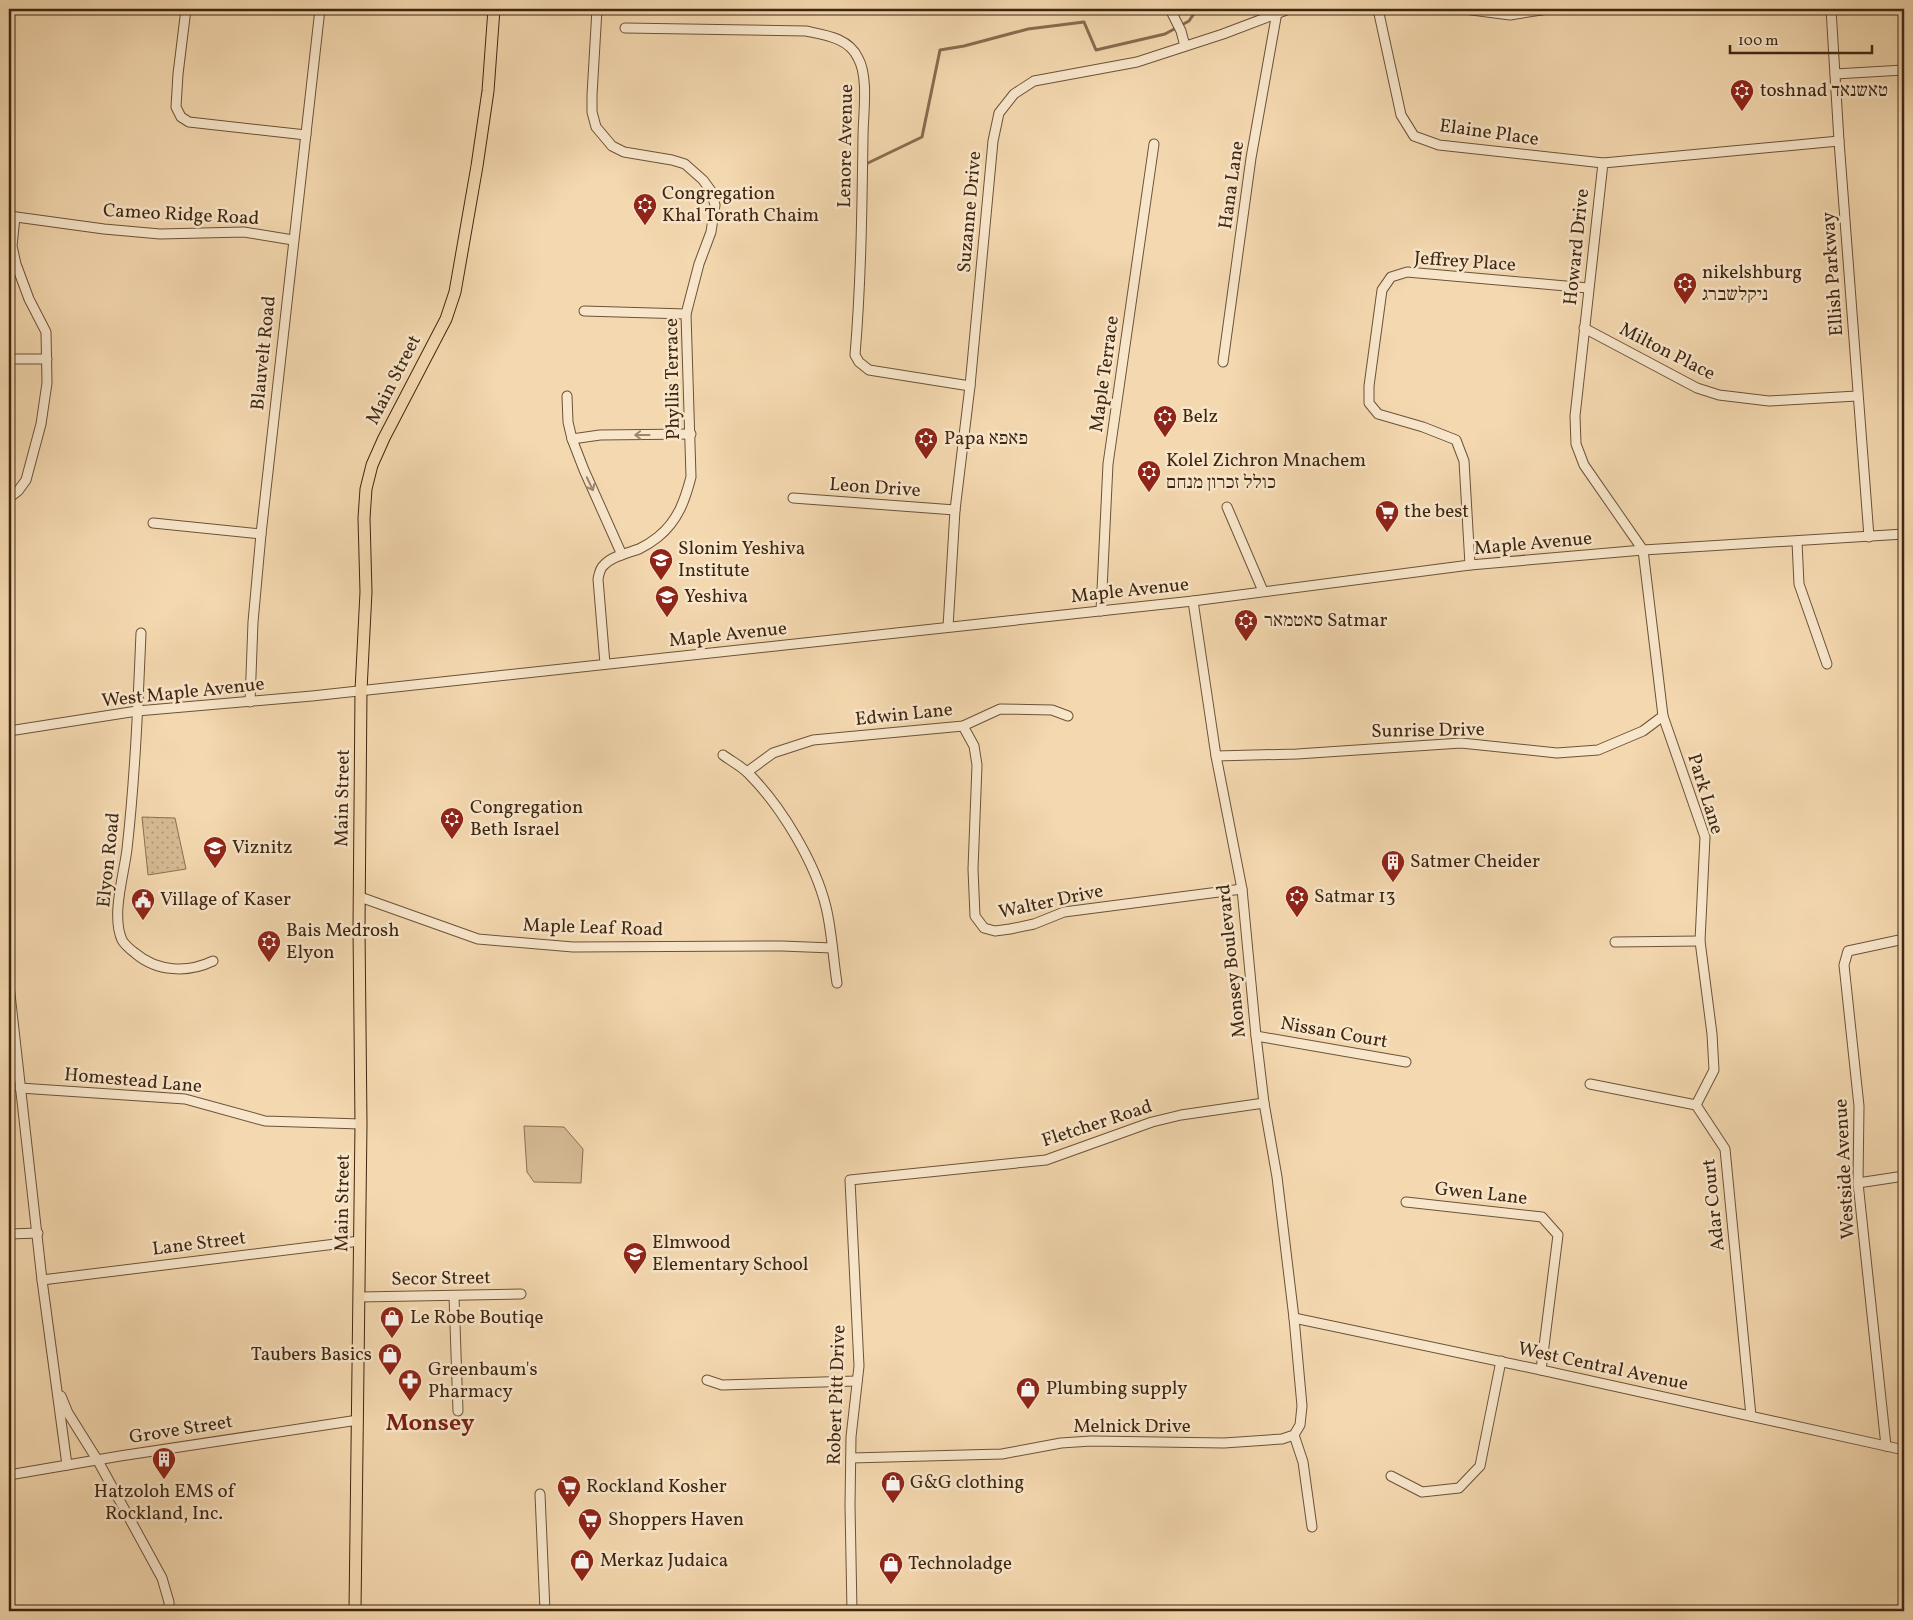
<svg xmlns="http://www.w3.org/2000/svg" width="1913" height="1620" viewBox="0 0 1913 1620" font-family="Vollkorn,'Frank Ruhl Libre',serif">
	<defs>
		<pattern id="park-dots" width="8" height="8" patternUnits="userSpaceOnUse" patternTransform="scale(1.25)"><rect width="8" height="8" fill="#d5ba94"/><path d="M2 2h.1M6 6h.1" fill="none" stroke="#ae9777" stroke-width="1.8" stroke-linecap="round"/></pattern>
	</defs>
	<rect width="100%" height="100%" fill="#f4d8af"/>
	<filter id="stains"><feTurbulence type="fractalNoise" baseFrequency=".004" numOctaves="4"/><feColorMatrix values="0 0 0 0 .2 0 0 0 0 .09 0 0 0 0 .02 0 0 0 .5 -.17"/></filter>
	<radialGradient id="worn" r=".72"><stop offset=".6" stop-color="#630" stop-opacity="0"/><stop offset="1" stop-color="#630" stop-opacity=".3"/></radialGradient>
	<polygon fill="url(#park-dots)" stroke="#8a7052" points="142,817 175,818 186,869 148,875"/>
	<polygon fill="#d5ba94" stroke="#8a7052" points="524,1126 564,1127 583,1149 581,1183 534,1182 527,1172"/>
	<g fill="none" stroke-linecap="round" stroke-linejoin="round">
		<polyline stroke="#866c4f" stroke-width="3" points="868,163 922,137 940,50 964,46 1028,29 1084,22 1096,50 1165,34 1189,21 1197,9"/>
		<g stroke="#6c5238" stroke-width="11">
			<g id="minor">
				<polyline points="186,9 178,74 176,107 181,117 189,122 306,135"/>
				<path d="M597,9L592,95V112L596,127L612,146L624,152L672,160L685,164L703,180L711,191L715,205L711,232L699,264L686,314L691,477C685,500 678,521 658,537C653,541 645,546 639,549C628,553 612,556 604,565C600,568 599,574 598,579L605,664"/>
				<polyline points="1170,9 1181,31 1185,46"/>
				<polyline points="1378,9 1401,115 1414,136 1439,145 1603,163"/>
				<polyline points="1464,9 1510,15 1548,9"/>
				<polyline points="1831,9 1839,141 1869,537"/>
				<path d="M625,28L806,31C825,35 849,38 858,58C869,77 863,115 863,137C862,210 861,283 855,355L859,362L869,370L970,386"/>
				<polyline points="1835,74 1904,70"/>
				<polyline points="9,216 104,229 160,234 244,232 293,240"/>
				<polyline points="584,311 686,314"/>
				<polyline points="1584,328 1697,388 1719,395 1769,401 1857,396"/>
				<polyline points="9,359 47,359"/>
				<polyline points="1223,362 1251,158 1277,12"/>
				<polyline points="567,396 568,422 572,439 584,470 622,555"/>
				<polyline points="572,439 600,435 691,434"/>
				<polyline points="9,498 18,491 26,480 41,424 47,383 46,332 29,299 16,264 12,246 15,217"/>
				<polyline points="793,498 955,510"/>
				<polyline points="1227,507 1263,591"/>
				<polyline points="153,523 261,534"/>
				<polyline points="1797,542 1799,584 1827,664"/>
				<polyline points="1470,565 1464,461 1456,440 1423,427 1378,414 1369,403 1369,386 1382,290 1391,277 1407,272 1588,288"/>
				<polyline points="1101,611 1108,464 1154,144"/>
				<polyline points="948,627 955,510 970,386 993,141 999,113 1014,94 1034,81 1137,62 1223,34 1289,9"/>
				<path d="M141,633C138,705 135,778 127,849C124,875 111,915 122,940C125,945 131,950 135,953C157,972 188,973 213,961"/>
				<polyline points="250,702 253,622 261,534 320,9"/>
				<polyline points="963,726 974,746 977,765 973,869 975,916 984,928 995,931 1010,929 1034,924 1064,912 1242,889"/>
				<polyline points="9,731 137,711 312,696 1193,601 1470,565 1643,550 1904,534"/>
				<path d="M723,755C731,761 741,766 748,773C781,806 815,862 826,907C832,932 833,958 837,983"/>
				<polyline points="1216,756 1297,754 1461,743 1557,753 1598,750 1643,731 1663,716"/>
				<polyline points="747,772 773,753 813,740 963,726 1000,709 1052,710 1068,716"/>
				<polyline points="360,897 478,939 573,947 782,946 832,948"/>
				<polyline points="1615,942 1700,941"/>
				<polyline points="9,985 42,1280 67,1465"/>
				<polyline points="1256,1036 1406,1062"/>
				<polyline points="1590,1084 1696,1105 1725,1149 1751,1416"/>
				<polyline points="20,1088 185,1099 265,1121 361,1124"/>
				<polyline points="1696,1105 1714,1070 1712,1034 1700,941 1705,837 1663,716 1643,550 1584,465 1576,444 1575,416 1603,163 1839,141"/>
				<polyline points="1858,1183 1904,1176"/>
				<polyline points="1406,1202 1542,1217 1558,1235 1541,1370"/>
				<polyline points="9,1234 38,1233"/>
				<polyline points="42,1280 360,1241"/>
				<polyline points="454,1296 458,1411"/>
				<polyline points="360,1297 521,1294"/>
				<polyline points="1294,1318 1541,1370 1904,1450"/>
				<polyline points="707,1380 722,1385 857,1381"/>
				<polyline points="61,1396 68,1413 98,1461 162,1578 169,1602 169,1611"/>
				<polyline points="1294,1435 1303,1462 1312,1527"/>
				<polyline points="1886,1446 1858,1183 1859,1106 1844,965 1848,951 1904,939"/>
				<polyline points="851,1458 1002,1454 1061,1443 1091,1441 1224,1443 1282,1439 1294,1435 1300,1425 1302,1406 1294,1318 1277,1177 1264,1103 1256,1036 1242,889 1216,756 1193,601"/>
				<polyline points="9,1475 120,1456 358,1420"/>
				<polyline points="1391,1476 1422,1492 1459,1488 1480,1466 1501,1361"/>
				<polyline points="540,1494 545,1611"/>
				<polyline points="852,1611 850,1505 851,1437 859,1366 850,1180 1046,1160 1152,1122 1181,1115 1264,1103"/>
			</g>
		</g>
		<g stroke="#3f2611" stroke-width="13">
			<polyline id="major" points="355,1611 361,1124 359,928 361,690 366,592 364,518 366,489 372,465 384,438 446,319 455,292 477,166 488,91 494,9"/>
		</g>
		<use href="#minor" stroke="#f8e6cb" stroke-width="9"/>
		<use href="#major" stroke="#f4d8af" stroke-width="11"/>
	</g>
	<defs><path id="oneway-shaft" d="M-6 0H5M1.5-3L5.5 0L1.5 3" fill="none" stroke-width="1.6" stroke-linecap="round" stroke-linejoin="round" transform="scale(1.25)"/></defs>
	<g stroke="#9c866e">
		<use href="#oneway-shaft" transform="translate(642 435) rotate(180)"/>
		<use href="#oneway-shaft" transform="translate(590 484) rotate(65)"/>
	</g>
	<defs>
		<g id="synagogue-pin" transform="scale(1.25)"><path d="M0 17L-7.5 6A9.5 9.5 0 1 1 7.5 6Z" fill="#8f2418" stroke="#f8e6cb"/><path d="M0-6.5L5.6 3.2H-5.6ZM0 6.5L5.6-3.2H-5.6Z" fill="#fff"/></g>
		<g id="supermarket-pin" transform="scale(1.25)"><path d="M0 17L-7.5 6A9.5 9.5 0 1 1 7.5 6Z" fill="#8f2418" stroke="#f8e6cb"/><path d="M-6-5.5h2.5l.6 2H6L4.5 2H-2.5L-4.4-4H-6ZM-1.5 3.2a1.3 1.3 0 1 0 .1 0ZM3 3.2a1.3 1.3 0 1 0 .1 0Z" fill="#fff"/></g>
		<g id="school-pin" transform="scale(1.25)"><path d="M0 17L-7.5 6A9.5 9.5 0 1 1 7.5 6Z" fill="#8f2418" stroke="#f8e6cb"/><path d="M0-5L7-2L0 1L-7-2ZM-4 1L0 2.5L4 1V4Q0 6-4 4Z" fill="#fff"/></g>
		<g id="building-pin" transform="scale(1.25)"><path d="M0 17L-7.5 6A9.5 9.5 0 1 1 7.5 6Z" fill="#8f2418" stroke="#f8e6cb"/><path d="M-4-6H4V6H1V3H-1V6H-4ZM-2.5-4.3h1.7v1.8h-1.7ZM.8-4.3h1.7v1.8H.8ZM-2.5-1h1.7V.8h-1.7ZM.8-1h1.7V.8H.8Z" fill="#fff"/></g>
		<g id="civic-pin" transform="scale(1.25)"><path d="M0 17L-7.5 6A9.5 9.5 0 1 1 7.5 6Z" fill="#8f2418" stroke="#f8e6cb"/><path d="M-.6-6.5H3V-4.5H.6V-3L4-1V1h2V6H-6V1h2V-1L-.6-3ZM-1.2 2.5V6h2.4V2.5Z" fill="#fff"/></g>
		<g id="shop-pin" transform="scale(1.25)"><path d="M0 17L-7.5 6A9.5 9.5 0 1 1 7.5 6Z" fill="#8f2418" stroke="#f8e6cb"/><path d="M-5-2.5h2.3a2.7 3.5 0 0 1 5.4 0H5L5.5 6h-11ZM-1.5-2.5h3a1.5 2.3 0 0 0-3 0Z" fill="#fff"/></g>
		<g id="pharmacy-pin" transform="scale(1.25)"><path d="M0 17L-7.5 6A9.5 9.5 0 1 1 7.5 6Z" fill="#8f2418" stroke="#f8e6cb"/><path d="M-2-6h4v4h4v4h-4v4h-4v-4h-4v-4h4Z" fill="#fff"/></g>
	</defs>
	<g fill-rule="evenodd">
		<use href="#synagogue-pin" x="1742" y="91"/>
		<use href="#synagogue-pin" x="645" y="205"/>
		<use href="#synagogue-pin" x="1685" y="284"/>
		<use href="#synagogue-pin" x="1165" y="417"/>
		<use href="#synagogue-pin" x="926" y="439"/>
		<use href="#synagogue-pin" x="1149" y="472"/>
		<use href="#supermarket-pin" x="1387" y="512"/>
		<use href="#school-pin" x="661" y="560"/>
		<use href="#school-pin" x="667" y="597"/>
		<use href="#synagogue-pin" x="1246" y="621"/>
		<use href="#synagogue-pin" x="452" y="819"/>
		<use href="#school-pin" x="215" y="848"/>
		<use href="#building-pin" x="1393" y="862"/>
		<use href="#synagogue-pin" x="1297" y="897"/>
		<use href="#civic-pin" x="143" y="900"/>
		<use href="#synagogue-pin" x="269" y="942"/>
		<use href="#school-pin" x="635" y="1254"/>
		<use href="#shop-pin" x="392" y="1318"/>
		<use href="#shop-pin" x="390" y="1355"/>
		<use href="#pharmacy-pin" x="410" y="1381"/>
		<use href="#shop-pin" x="1028" y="1389"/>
		<use href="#building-pin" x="164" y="1459"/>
		<use href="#shop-pin" x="893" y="1483"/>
		<use href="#supermarket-pin" x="569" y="1487"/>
		<use href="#supermarket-pin" x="590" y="1520"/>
		<use href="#shop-pin" x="582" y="1561"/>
		<use href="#shop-pin" x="891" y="1564"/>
	</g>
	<g text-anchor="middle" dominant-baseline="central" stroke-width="5" stroke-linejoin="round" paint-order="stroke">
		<g font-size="19" fill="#3f2611" stroke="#f8e6cb" text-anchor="start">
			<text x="1760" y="91">toshnad טאשנאד</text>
			<text x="662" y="194">Congregation<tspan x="662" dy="22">Khal Torath Chaim</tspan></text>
			<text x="1702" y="273">nikelshburg<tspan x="1702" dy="22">ניקלשברג</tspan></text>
			<text x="1182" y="417">Belz</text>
			<text x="944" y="439">Papa פאפא</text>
			<text x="1166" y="461">Kolel Zichron Mnachem<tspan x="1166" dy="22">כולל זכרון מנחם</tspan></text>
			<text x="1404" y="512">the best</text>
			<text x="678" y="549">Slonim Yeshiva<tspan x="678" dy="22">Institute</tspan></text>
			<text x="684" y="597">Yeshiva</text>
			<text x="1264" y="621">סאטמאר Satmar</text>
			<text x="470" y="808">Congregation<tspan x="470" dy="22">Beth Israel</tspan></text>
			<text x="232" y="848">Viznitz</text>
			<text x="1410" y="862">Satmer Cheider</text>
			<text x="1314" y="897">Satmar 13</text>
			<text x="160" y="900">Village of Kaser</text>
			<text x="286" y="931">Bais Medrosh<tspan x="286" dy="22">Elyon</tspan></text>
			<text x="652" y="1243">Elmwood<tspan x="652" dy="22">Elementary School</tspan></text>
			<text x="410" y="1318">Le Robe Boutiqe</text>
			<text x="372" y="1355" text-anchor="end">Taubers Basics</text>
			<text x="428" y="1370">Greenbaum's<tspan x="428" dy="22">Pharmacy</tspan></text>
			<text x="1046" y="1389">Plumbing supply</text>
			<text x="910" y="1483">G&amp;G clothing</text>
			<text x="586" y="1487">Rockland Kosher</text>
			<text x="164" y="1492" text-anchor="middle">Hatzoloh EMS of<tspan x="164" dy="22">Rockland, Inc.</tspan></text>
			<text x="608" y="1520">Shoppers Haven</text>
			<text x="600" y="1561">Merkaz Judaica</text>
			<text x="908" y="1564">Technoladge</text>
		</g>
		<g font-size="19" fill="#3f2611" stroke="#f8e6cb">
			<text transform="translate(1489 133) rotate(8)">Elaine Place</text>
			<text transform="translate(846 146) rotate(-89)">Lenore Avenue</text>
			<text transform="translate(1232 185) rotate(-82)">Hana Lane</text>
			<text transform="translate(970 212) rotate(-85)">Suzanne Drive</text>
			<text transform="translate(181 215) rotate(3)">Cameo Ridge Road</text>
			<text transform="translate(1577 247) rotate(-84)">Howard Drive</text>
			<text transform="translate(1465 262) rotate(4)">Jeffrey Place</text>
			<text transform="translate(1833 274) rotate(-94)">Ellish Parkway</text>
			<text transform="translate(1667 352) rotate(27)">Milton Place</text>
			<text transform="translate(264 353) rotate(-84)">Blauvelt Road</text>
			<text transform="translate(1105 374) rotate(-82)">Maple Terrace</text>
			<text transform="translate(673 379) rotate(-91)">Phyllis Terrace</text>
			<text transform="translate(394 380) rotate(-63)">Main Street</text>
			<text transform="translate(875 488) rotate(4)">Leon Drive</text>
			<text transform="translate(1533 544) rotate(-5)">Maple Avenue</text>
			<text transform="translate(1130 591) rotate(-6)">Maple Avenue</text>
			<text transform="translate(728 635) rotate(-6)">Maple Avenue</text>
			<text transform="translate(183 693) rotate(-6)">West Maple Avenue</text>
			<text transform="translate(904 715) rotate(-6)">Edwin Lane</text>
			<text transform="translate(1428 731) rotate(-1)">Sunrise Drive</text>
			<text transform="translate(1705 794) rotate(73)">Park Lane</text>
			<text transform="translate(343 798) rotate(-89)">Main Street</text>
			<text transform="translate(109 860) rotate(-84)">Elyon Road</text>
			<text transform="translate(1051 902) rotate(-12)">Walter Drive</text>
			<text transform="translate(593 928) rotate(2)">Maple Leaf Road</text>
			<text transform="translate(1232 961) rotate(-96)">Monsey Boulevard</text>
			<text transform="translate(1334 1033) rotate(10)">Nissan Court</text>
			<text transform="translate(133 1081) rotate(5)">Homestead Lane</text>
			<text transform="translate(1097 1124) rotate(-18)">Fletcher Road</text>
			<text transform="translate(1845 1169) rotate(-93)">Westside Avenue</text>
			<text transform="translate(1481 1194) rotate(6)">Gwen Lane</text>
			<text transform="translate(343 1203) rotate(-89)">Main Street</text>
			<text transform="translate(1714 1205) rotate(-96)">Adar Court</text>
			<text transform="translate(199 1244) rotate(-7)">Lane Street</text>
			<text transform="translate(441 1279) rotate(-1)">Secor Street</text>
			<text transform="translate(1603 1367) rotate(12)">West Central Avenue</text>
			<text transform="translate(837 1395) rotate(-88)">Robert Pitt Drive</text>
			<text x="1132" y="1427">Melnick Drive</text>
			<text transform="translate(181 1430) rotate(-9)">Grove Street</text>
		</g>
		<g font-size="24" font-weight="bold" fill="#7a1f14" stroke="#f8e6cb">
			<text x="430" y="1424">Monsey</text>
		</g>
	</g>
	<rect width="1913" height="1620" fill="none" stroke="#f4d8af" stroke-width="30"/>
	<rect x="10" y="10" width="1893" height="1600" fill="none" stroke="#3f2611" stroke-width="2.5"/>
	<rect x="15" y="15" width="1883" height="1590" fill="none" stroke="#3f2611"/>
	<path d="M1730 45v8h142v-8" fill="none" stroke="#3f2611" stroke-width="2.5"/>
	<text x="1738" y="45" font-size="15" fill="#3f2611" stroke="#f8e6cb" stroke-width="4" paint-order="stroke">100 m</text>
	<rect width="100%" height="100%" filter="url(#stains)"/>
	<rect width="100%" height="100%" fill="url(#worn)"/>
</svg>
